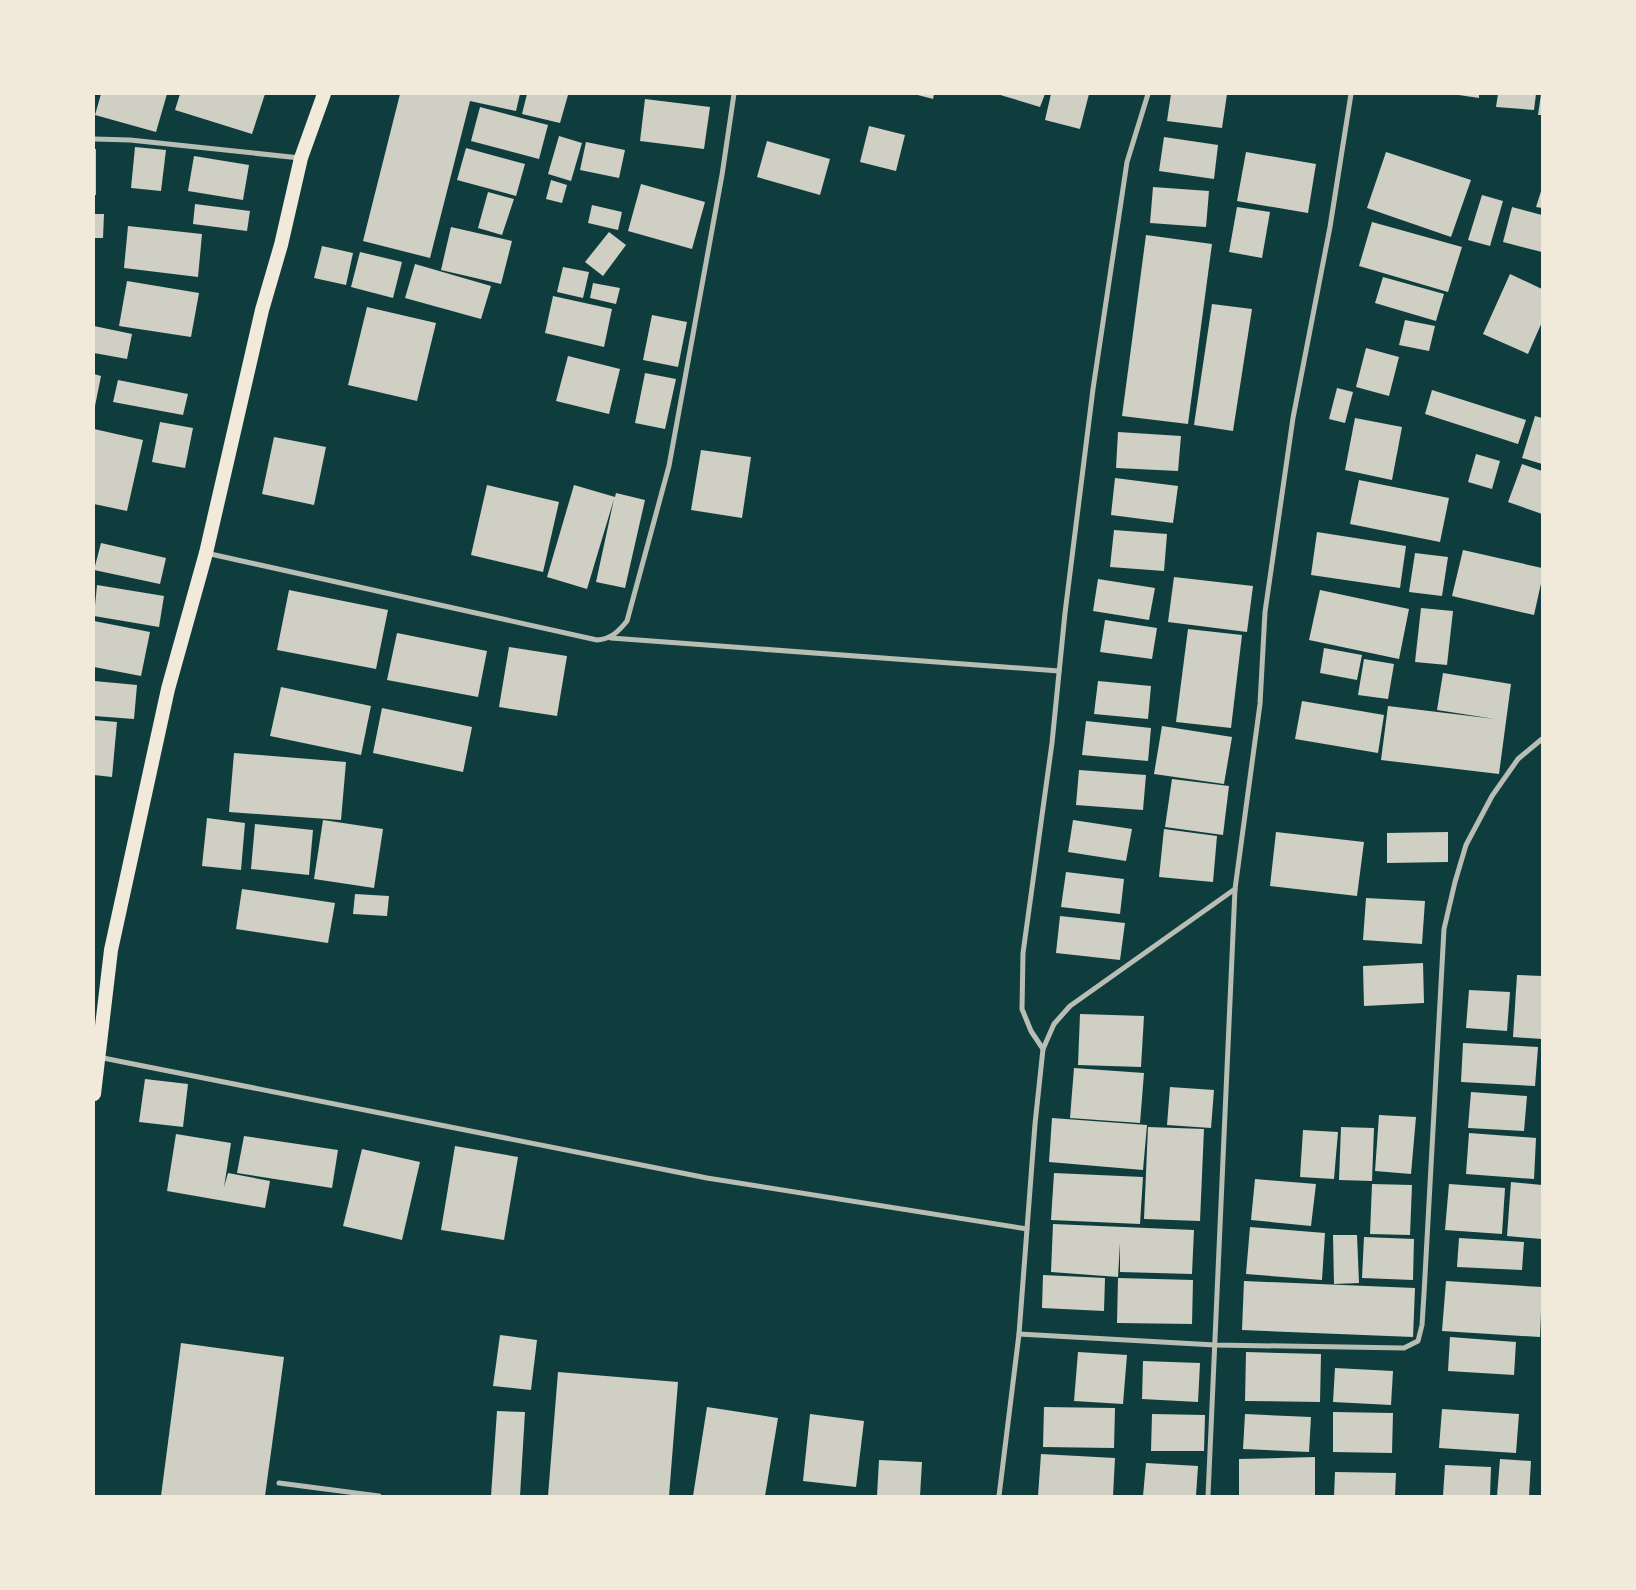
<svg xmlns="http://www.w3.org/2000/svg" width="1636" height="1590" viewBox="0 0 1636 1590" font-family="Helvetica,sans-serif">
	<rect width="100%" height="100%" fill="#0f3d3e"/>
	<g fill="#cfcfc3">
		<polygon points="101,94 167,94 156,132 95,115"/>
		<polygon points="180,94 265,94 252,134 175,110"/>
		<polygon points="400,94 520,94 516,111 470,101 430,258 363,241"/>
		<polygon points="527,94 568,95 560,123 522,114"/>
		<polygon points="914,94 934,94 933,99"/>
		<polygon points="997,94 1045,94 1040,107"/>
		<polygon points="1051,94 1089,94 1080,129 1045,120"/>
		<polygon points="1171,94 1227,94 1222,128 1167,121"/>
		<polygon points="1452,94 1479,94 1479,98"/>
		<polygon points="1498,94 1536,94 1534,110 1496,107"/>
		<polygon points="1541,94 1542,94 1542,115 1538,115"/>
		<polygon points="645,99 710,107 704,149 640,141"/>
		<polygon points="480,107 548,125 539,159 471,141"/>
		<polygon points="869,126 905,135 896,171 860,162"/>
		<polygon points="559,136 582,143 571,181 548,174"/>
		<polygon points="1164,137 1218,145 1214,179 1159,171"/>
		<polygon points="767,141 830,159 820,195 757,177"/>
		<polygon points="586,142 625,150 619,178 580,170"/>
		<polygon points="135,147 166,150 161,191 131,188"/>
		<polygon points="466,148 525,164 516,196 457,180"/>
		<rect x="94" y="149" width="2" height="46"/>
		<polygon points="1246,152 1316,164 1308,213 1237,201"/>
		<polygon points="1386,152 1471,180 1451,237 1367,208"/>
		<polygon points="194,156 249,165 243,200 188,191"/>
		<polygon points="551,180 567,185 562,203 546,199"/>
		<polygon points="641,184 705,202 692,249 628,231"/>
		<polygon points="1153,187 1209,191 1206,227 1150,223"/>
		<polygon points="1542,188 1542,208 1536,207"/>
		<polygon points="488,192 514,199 502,235 478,228"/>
		<polygon points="1482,195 1503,201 1490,246 1468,240"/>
		<polygon points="195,204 250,211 247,231 193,224"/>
		<polygon points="592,205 622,212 618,230 588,223"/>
		<polygon points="1237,207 1270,212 1262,258 1229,252"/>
		<polygon points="1512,207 1542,215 1542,252 1503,242"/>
		<polygon points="94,214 104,214 103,238 94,238"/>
		<polygon points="1372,222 1462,247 1448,292 1359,266"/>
		<polygon points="128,226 202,234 198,277 124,268"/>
		<polygon points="451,227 512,241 501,284 441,270"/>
		<polygon points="609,232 626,245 603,276 585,262"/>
		<polygon points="1146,235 1212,244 1188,424 1122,416"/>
		<polygon points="322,246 353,253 346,285 314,278"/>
		<polygon points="360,252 402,262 393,298 351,287"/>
		<polygon points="415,264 491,286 481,319 405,298"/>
		<polygon points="563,267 589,272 583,298 557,292"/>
		<polygon points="1510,274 1542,289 1542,322 1528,354 1483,334"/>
		<polygon points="1383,277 1444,294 1436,321 1375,303"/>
		<polygon points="127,281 199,293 191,337 119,326"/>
		<polygon points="593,283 620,288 616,304 590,298"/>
		<polygon points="553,296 612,309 604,347 545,333"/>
		<polygon points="1212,304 1252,309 1233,431 1194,425"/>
		<polygon points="367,307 436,323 417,401 348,385"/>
		<polygon points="652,315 687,322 678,367 643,360"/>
		<polygon points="1405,320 1435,326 1429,351 1399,345"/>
		<polygon points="94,326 132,334 127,359 94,353"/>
		<polygon points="1366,348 1399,357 1389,396 1356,387"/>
		<polygon points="568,356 620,369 609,414 556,401"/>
		<polygon points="645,373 676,379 665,429 635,423"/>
		<polygon points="94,374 101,376 95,406 94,406"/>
		<polygon points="118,380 188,394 183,415 113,402"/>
		<polygon points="1337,388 1353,392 1345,423 1329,419"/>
		<polygon points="1432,390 1526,420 1518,444 1425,414"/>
		<polygon points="1535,416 1542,418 1542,464 1522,458"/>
		<polygon points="1355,418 1402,427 1392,480 1345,470"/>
		<polygon points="160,422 193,428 185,468 152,462"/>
		<polygon points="94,429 143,440 127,511 94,504"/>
		<polygon points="1118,432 1181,436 1178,471 1116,468"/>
		<polygon points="274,437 326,447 314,505 262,494"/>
		<polygon points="701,450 751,457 742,518 691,510"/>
		<polygon points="1476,454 1500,461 1492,489 1468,482"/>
		<polygon points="1522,464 1542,471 1542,514 1508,502"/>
		<polygon points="1115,478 1178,486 1173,523 1111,515"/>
		<polygon points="1359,480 1449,498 1440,542 1350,524"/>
		<polygon points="487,485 559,502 543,572 471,555"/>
		<polygon points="574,485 615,497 616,493 645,500 625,588 596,582 614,499 587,589 547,577"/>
		<polygon points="1114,530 1167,534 1164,571 1110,567"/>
		<polygon points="1317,532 1406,546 1400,588 1311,575"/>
		<polygon points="101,543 166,558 160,584 94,570"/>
		<polygon points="1463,550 1542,568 1542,579 1534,615 1452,596"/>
		<polygon points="1415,553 1448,557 1442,596 1409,592"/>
		<polygon points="1174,577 1253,586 1247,632 1168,622"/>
		<polygon points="1098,579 1155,588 1149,620 1093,611"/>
		<polygon points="97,585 164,596 159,627 94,616"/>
		<polygon points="289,590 388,610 376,669 277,650"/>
		<polygon points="1320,590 1409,609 1399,659 1309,640"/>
		<polygon points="1421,608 1453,611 1447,665 1415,662"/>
		<polygon points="1105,620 1157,628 1152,659 1100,652"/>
		<polygon points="94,621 150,632 141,676 94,667"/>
		<polygon points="1188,629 1242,635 1231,728 1176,722"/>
		<polygon points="397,633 487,651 478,697 387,680"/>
		<polygon points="509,647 567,656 557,716 499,707"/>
		<polygon points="1324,648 1362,655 1357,680 1320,673"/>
		<polygon points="1364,659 1394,664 1388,699 1358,695"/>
		<polygon points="1443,673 1511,684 1499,774 1381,760 1388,706 1495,719 1437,710"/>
		<polygon points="94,681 137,685 134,719 94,716"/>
		<polygon points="1098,681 1151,686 1148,719 1094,714"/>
		<polygon points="281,687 371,706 361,755 270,736"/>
		<polygon points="1302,701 1384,715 1378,753 1295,739"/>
		<polygon points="382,708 472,727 463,772 373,753"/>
		<polygon points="94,720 117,722 112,777 94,775"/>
		<polygon points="1086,721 1151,728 1148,761 1082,755"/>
		<polygon points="1162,726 1232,737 1224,784 1154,774"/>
		<polygon points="234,753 346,762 341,820 229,812"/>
		<polygon points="1079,770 1146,775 1143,810 1076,805"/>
		<polygon points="1172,779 1229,786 1223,835 1165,827"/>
		<polygon points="207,818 245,823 241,870 202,866"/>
		<polygon points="323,820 383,829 374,888 314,879"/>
		<polygon points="1073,820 1132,829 1126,861 1068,852"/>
		<polygon points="255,824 313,830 309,875 251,869"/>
		<polygon points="1164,829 1217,836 1213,882 1159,877"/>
		<polygon points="1276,832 1364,842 1357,896 1270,886"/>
		<polygon points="1448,832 1448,862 1387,863 1387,833"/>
		<polygon points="1066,872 1124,879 1120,914 1061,907"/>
		<polygon points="242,889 335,903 328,943 236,929"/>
		<polygon points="355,894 389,896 387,916 353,914"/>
		<polygon points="1366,898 1425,901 1422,944 1363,940"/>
		<polygon points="1060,916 1125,923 1120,960 1056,953"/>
		<polygon points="1423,963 1424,1003 1364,1006 1363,966"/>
		<polygon points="1517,975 1542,976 1542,1039 1513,1037"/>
		<polygon points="1469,990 1510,992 1507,1031 1466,1028"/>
		<polygon points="1080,1014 1144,1016 1141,1067 1078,1065"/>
		<polygon points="1463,1043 1538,1047 1535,1086 1461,1082"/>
		<polygon points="1074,1068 1144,1073 1140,1123 1070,1118"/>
		<polygon points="145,1079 188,1084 183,1127 139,1122"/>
		<polygon points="1170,1087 1214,1090 1211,1128 1167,1125"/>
		<polygon points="1471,1092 1527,1096 1524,1131 1468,1128"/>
		<polygon points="1379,1115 1416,1117 1411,1174 1375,1171"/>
		<polygon points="1052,1118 1147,1125 1143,1170 1049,1162"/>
		<polygon points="1148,1127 1204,1129 1200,1221 1144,1219"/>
		<polygon points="1341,1127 1374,1128 1372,1181 1339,1180"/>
		<polygon points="1303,1130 1338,1132 1334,1179 1300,1177"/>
		<polygon points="1469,1133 1536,1138 1534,1179 1466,1174"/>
		<polygon points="176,1134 231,1143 224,1187 228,1173 270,1181 265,1208 167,1191"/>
		<polygon points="244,1136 338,1150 332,1188 237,1173"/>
		<polygon points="455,1146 518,1157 504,1240 441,1230"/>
		<polygon points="362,1149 420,1162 402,1240 343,1226"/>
		<polygon points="1054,1173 1143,1177 1140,1224 1051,1220"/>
		<polygon points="1255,1179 1316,1184 1311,1226 1251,1220"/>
		<polygon points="1511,1182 1542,1185 1542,1239 1507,1236"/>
		<polygon points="1372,1184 1412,1185 1410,1235 1370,1234"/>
		<polygon points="1449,1184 1505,1188 1502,1234 1445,1230"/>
		<polygon points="1053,1224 1194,1230 1192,1274 1120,1272 1120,1243 1118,1277 1051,1272"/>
		<polygon points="1250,1227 1325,1233 1322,1280 1246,1274"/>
		<polygon points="1333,1235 1357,1235 1359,1283 1334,1284"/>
		<polygon points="1364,1237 1414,1239 1413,1280 1362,1278"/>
		<polygon points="1459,1238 1524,1242 1522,1270 1457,1267"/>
		<polygon points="1043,1275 1105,1278 1104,1311 1042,1308"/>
		<polygon points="1118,1278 1193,1280 1192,1324 1117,1323"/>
		<polygon points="1244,1281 1415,1288 1413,1337 1242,1330"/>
		<polygon points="1446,1281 1542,1287 1540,1337 1442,1331"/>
		<polygon points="500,1335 537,1340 531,1390 493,1386"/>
		<polygon points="1450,1337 1516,1342 1514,1375 1448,1371"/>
		<polygon points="181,1343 284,1357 265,1496 161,1496"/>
		<polygon points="1078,1352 1127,1355 1123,1404 1074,1401"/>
		<polygon points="1246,1352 1321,1354 1320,1402 1245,1401"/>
		<polygon points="1143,1361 1200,1363 1198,1402 1142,1399"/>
		<polygon points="1335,1368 1393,1371 1391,1405 1333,1402"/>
		<polygon points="558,1372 678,1382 669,1496 548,1496"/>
		<polygon points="707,1407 778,1418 765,1496 693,1496"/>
		<polygon points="1044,1407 1115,1408 1114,1448 1043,1447"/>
		<polygon points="1442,1409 1519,1414 1516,1453 1439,1448"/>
		<polygon points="497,1411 525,1412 520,1496 491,1496"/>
		<polygon points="1333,1412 1393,1413 1392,1453 1333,1452"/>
		<polygon points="810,1414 864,1421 856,1487 803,1481"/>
		<polygon points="1152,1414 1205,1415 1204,1451 1151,1451"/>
		<polygon points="1245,1414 1311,1417 1309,1452 1243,1449"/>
		<polygon points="1041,1454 1115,1458 1113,1496 1038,1496"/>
		<polygon points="1315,1457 1315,1496 1239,1496 1239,1459"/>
		<polygon points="1500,1459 1531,1461 1529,1496 1497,1496"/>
		<polygon points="879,1460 922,1462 920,1496 877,1496"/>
		<polygon points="1146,1463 1198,1466 1196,1496 1143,1496"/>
		<polygon points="1445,1465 1491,1467 1490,1496 1443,1496"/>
		<polygon points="1335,1472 1396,1473 1395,1496 1334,1496"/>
	</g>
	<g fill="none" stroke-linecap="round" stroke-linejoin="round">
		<g stroke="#b8beb3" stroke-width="5">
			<polyline points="94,139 130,140 300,158"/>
			<path d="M206,553L597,640C611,639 618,632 627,621L669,466L722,175L734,94"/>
			<polyline points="611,638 1059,671"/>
			<polyline points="1043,1049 1031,1031 1022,1009 1023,953 1052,743 1065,613 1093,389 1127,162 1148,94"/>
			<polyline points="98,1057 707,1178 1027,1229"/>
			<polyline points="1019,1334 1215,1345 1404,1348 1418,1341 1422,1325 1424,1294 1444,929 1455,882 1466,845 1492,796 1518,759 1542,739"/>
			<polyline points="279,1483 379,1496"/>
			<polyline points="999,1496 1019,1334 1035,1124 1043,1049 1054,1024 1070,1006 1235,889"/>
			<polyline points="1208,1496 1235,889 1260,704 1265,612 1293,418 1330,227 1351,94"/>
		</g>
		<polyline stroke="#f1e9da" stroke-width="14" points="94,1094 111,950 168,689 206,553 262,310 281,245 301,158 324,94"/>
	</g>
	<rect width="1636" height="1590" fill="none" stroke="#f1e9da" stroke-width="190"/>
</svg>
